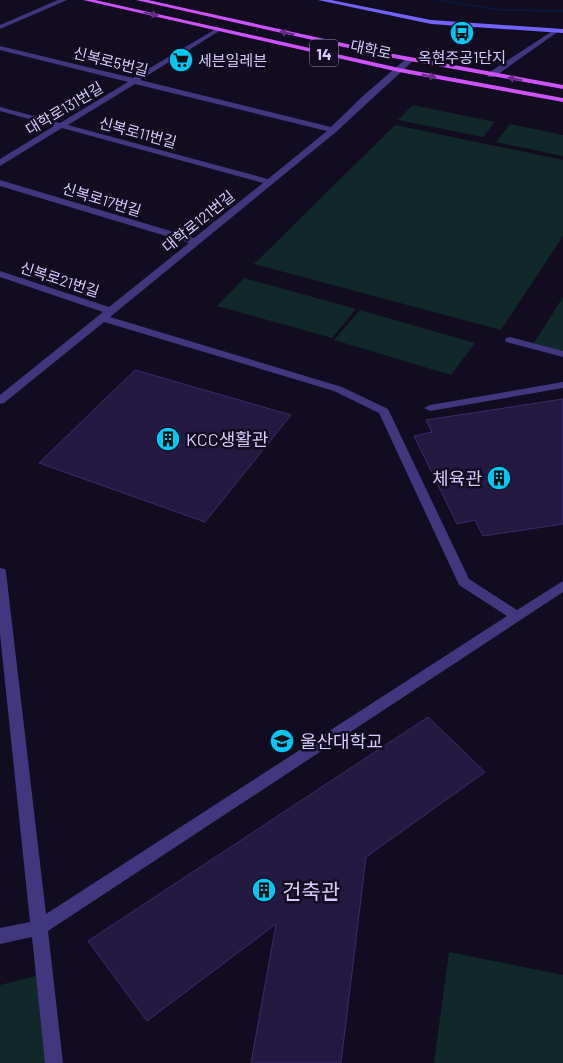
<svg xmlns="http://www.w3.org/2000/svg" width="563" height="1063" viewBox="0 0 563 1063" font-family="Barlow,'Noto Sans KR',sans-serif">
	<rect width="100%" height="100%" fill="#110c1f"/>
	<g fill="#102829">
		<polygon points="413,105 495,122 483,137 398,120"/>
		<polygon points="510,124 563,135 563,156 496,142"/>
		<polygon points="395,125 563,160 563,236 501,330 254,264"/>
		<polygon points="244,278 356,309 332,338 217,306"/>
		<polygon points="563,297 563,354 532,346"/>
		<polygon points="360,310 475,343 451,375 334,340"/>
		<polygon points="449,952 563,975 563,1063 434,1063"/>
		<polygon points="44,974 54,1063 0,1063 0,985"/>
	</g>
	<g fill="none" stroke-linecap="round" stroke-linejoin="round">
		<polygon fill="#09173c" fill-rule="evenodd" points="432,0 442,0 502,9 563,10 563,12 502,11"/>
	</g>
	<g fill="#241940" stroke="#3d2b6c">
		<polygon points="135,370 291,415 205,522 39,463"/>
		<polygon points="563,399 563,524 483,536 475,520 457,524 414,436 432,432 426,420"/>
		<polygon points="428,717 485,772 366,857 341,1063 251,1063 276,924 147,1021 88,941"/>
	</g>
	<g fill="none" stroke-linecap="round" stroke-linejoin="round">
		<g fill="#40377e" fill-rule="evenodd">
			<polygon points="58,0 67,0 0,29 0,25"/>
			<path d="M219,27L222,29L221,30L140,80L331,127L364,95L407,58L414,60L336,132L110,317L342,387L388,409L469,579L517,610L563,581V592L48,931L63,1063H45L32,937L0,944V928L30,922L0,634V568L5,569L6,572L46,914L507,616L459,585L379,413L334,391L104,322L4,403L0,404V395L103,312L0,277V271L109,307L189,243L0,186V180L194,238L263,183L62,128L0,166V159L54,126L0,111V107L60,123L128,82L0,50V46L133,78ZM135,84L327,131L268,179L68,125Z"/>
			<polygon points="554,30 559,31 494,77 488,77 488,73"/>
			<polygon points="510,337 563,351 563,357 506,342 505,340 506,338"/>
			<polygon points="563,382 563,388 430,411 424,408 430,405"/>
		</g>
		<polygon fill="#7462ff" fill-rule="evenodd" points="318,0 331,0 431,20 563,29 563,33 431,24"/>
		<g fill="#ce52fe" fill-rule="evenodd">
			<polygon points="83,0 95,0 399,68 563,98 563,102 399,72"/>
			<polygon points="136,0 148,0 388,53 563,85 563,89 388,57"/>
		</g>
	</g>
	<defs><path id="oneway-solid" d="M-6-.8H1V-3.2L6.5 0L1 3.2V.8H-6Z" transform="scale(1.25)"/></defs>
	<g fill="#662c83">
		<use href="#oneway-solid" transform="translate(151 14) rotate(12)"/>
		<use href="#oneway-solid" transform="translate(287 33) rotate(-168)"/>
		<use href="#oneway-solid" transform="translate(429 76) rotate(11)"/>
		<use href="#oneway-solid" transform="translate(515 79) rotate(-170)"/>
	</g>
	<defs>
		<g id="bus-disc" transform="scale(1.25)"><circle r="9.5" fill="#01c7f5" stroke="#110c1f"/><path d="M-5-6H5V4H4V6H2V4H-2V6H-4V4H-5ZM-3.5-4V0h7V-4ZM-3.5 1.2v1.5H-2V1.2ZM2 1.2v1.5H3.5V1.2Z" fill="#111"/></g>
		<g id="supermarket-disc" transform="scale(1.25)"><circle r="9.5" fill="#01c7f5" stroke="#110c1f"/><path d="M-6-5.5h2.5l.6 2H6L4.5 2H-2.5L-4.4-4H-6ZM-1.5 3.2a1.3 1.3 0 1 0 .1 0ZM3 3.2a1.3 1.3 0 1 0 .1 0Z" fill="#111"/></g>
		<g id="building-disc" transform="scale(1.25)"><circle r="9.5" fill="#01c7f5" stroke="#110c1f"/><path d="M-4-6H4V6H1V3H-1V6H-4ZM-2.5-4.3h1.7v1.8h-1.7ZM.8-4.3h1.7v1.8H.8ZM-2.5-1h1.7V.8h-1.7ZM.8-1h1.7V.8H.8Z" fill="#111"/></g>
		<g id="university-disc" transform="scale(1.25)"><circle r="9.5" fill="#01c7f5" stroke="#110c1f"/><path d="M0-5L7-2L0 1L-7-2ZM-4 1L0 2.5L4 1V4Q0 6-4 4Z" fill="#111"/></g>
	</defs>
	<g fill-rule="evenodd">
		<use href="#bus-disc" x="462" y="33"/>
		<use href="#supermarket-disc" x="181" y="60"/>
		<use href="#building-disc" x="168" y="439"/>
		<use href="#building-disc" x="499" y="478"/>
		<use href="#university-disc" x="282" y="741"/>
		<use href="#building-disc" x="264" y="890"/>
	</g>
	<g text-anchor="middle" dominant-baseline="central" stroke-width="5" stroke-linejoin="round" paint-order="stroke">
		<g font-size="15" fill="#d6cbff" stroke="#110c1f">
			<text transform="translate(371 49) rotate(12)">대학로</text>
			<text transform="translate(111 61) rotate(14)">신복로5번길</text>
			<text transform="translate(64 108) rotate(-31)">대학로131번길</text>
			<text transform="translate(138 132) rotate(15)">신복로11번길</text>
			<text transform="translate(102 199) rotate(17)">신복로17번길</text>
			<text transform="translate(198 221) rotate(-39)">대학로121번길</text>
			<text transform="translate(60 279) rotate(18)">신복로21번길</text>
		</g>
		<g font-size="15" fill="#d6cbff" stroke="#110c1f">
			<text x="462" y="57">옥현주공1단지</text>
			<text x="198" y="60" text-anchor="start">세븐일레븐</text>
		</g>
		<rect fill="#110c1f" stroke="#9b92bc" stroke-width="1" x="310" y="39.5" width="28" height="27" rx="4"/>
		<g font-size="16" font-weight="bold" fill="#d6cbff">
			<text x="324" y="53">14</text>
		</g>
		<g font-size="18" fill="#d6cbff" stroke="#110c1f" text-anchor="start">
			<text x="186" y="439">KCC생활관</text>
			<text x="482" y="478" text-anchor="end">체육관</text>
			<text x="300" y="741">울산대학교</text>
		</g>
		<g font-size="21" fill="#d6cbff" stroke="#110c1f" text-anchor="start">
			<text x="282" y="890">건축관</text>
		</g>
	</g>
</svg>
